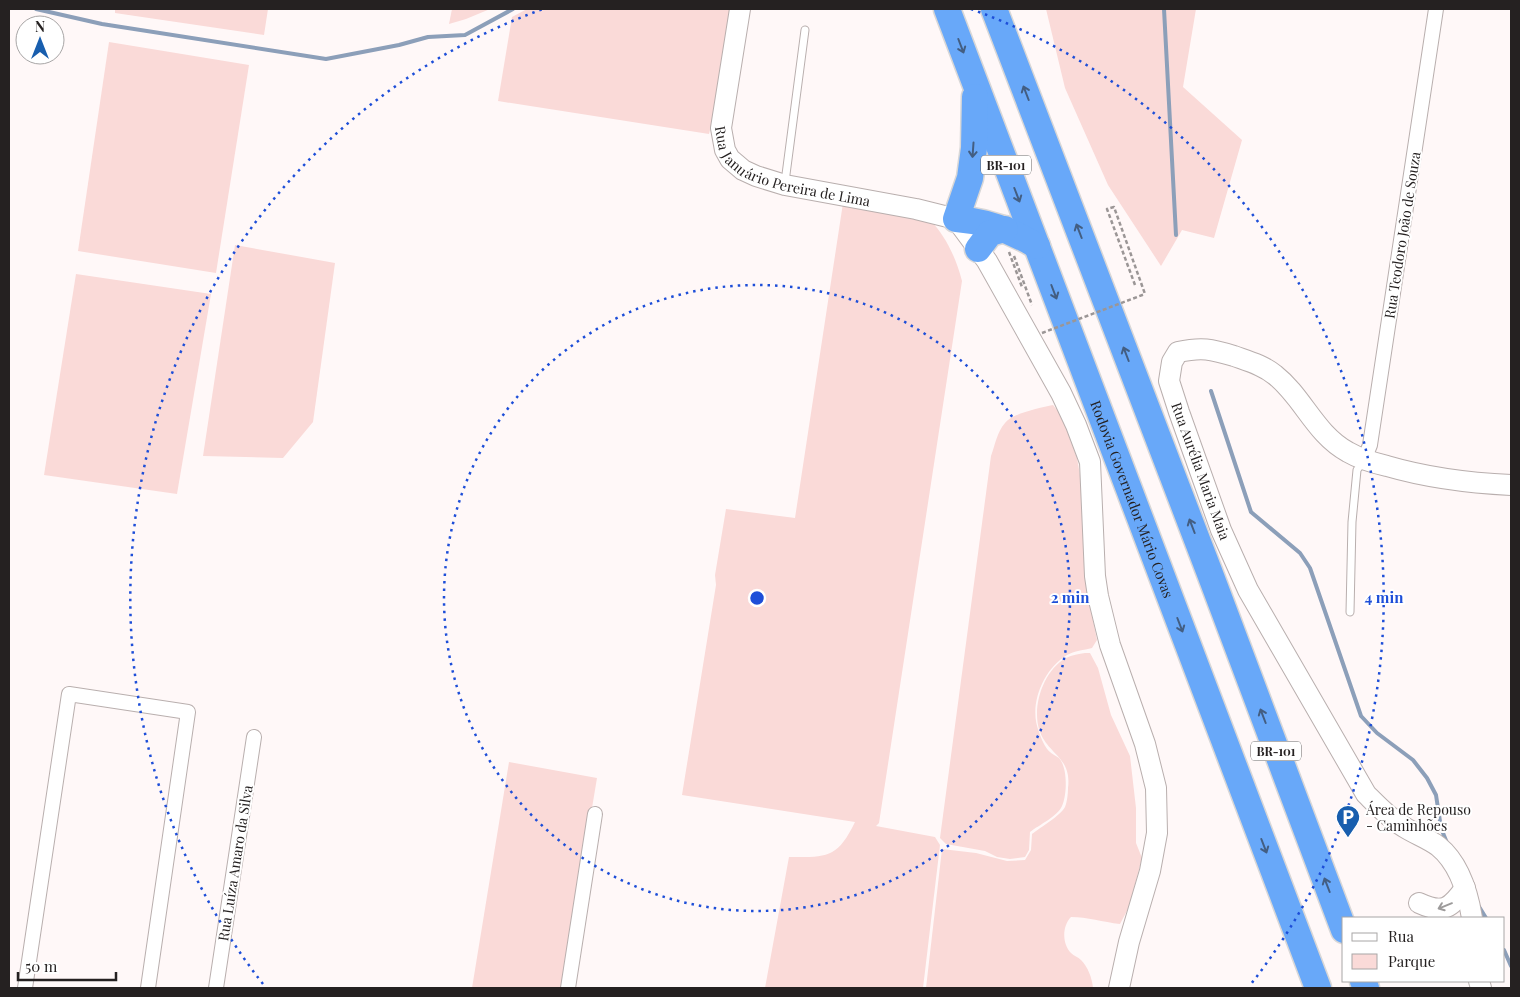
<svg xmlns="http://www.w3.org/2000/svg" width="1520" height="997" viewBox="0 0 1520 997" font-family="'Playfair Display',serif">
	<rect width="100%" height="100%" fill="#fff8f8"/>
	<g fill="#fadad8">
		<polygon points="115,9 268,9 264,35 115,13"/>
		<polygon points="452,9 490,9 466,19 449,24"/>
		<polygon points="527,9 733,9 717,103 709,134 498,101 512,17"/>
		<polygon points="1046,9 1196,9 1183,87 1242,140 1214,238 1182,230 1161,266 1108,185 1065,88"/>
		<polygon points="109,42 249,65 216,273 78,251"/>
		<path d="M843,203L929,219C946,236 956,258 962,281L879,823L876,826L935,837L940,845L923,988H765L789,857C827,857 837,859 855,822L682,795L716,585L715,575L726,509L795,518Z"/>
		<polygon points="235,245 335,263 313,422 283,458 203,456"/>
		<polygon points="76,274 211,294 177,494 44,475"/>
		<path d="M1053,405L1061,415L1077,458L1081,481L1084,521L1083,549L1087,589L1097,640L1092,648C1084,650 1074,651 1067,655C1043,669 1028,706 1039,732C1041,738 1045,748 1050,752C1052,754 1056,756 1059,758C1068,768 1067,795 1062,806C1058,816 1039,825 1030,832L1029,850L1025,857L1010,859L997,857L985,851L946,844L940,838L991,456C995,445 997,432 1005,423C1013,413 1040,408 1053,405Z"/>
		<path d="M1085,653H1090L1098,668L1111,715L1130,756L1136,808V843L1142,858L1129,907L1120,924C1103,922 1087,917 1071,917C1062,926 1062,944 1071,953C1074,956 1078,957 1081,960C1088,967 1092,978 1093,988H926L942,849L976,853L1007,861L1025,860L1031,850L1032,834C1041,827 1060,816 1065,807C1067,802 1068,794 1068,788C1072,756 1047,755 1039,729C1032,705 1044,670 1066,658C1072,655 1079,654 1085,653Z"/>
		<polygon points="509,762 597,778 562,988 472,988"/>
	</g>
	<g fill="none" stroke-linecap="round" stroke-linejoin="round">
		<g stroke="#8c9fb9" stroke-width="4">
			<polyline points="36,9 102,24 326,59 399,45 428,37 465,35 513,9"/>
			<polyline points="1164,9 1176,235"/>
			<polyline points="1211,391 1251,512 1300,553 1310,568 1361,716 1377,733 1413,760 1427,778 1436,795 1441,828 1447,843"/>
			<polyline points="1478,905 1486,918"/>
			<polyline points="1504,950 1511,966"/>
		</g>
		<g stroke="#b9afae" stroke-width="9">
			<g id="lane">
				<polyline points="785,182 805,30"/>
				<polyline points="1350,612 1352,522 1357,470 1364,460"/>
			</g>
		</g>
		<g stroke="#b9afae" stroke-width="16">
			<g id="street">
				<polyline points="1364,460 1370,445 1436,9"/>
				<polyline points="25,988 69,694 188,712 148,988"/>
				<polyline points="216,988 254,737"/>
				<polyline points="568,988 595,814"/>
			</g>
		</g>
		<g stroke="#b9afae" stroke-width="22">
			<g id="secondary">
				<path id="s1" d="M740,9L721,128L725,150L730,159L743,170L756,176L785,185L916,209L956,219L987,261L1061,393L1076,425L1090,462L1095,576L1098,596L1110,645L1145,744L1156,788L1157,833L1150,871L1129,942L1119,988"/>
				<path d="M1419,903C1443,914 1450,909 1465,888"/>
				<path d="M1472,918C1468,893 1459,863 1438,846C1427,838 1415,834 1404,827C1389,818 1378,806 1366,794L1248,590L1221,530L1179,412L1169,381L1172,362L1178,352C1202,347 1211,349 1234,356C1248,361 1263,365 1275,375C1303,397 1315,434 1348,452C1360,459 1374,463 1387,466C1428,478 1469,483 1511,485"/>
				<polyline points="1479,981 1481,988"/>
			</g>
		</g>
		<g stroke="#d8d7d7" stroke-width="29">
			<g id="highway">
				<path id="s2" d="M947,9L1318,988"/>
				<polyline points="994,9 1209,571 1344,930"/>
				<path d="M975,97L974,148L970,178L956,219C986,221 1011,230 1037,246"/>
				<polyline points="978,249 990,233 1005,229"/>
				<polyline points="1363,981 1366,988"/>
			</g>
		</g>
		<g stroke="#9b9696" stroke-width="2.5" stroke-dasharray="4 2.5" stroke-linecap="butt">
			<polyline points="1009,252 1022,287"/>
			<polyline points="1014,256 1032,305"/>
			<polyline points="1135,285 1107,209 1114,207 1145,294"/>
		</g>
		<use href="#lane" stroke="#fff" stroke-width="7"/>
		<use href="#street" stroke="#fff" stroke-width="14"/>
		<use href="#secondary" stroke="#fff" stroke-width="20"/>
		<use href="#highway" stroke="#68a8f9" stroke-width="26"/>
		<polyline stroke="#9b9696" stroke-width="2.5" stroke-dasharray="4 2.5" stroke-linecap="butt" points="1042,333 1145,294"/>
	</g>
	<defs><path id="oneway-shaft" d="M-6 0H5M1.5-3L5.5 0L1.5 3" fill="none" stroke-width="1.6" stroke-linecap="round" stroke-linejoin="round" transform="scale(1.25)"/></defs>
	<g stroke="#435e82">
		<use href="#oneway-shaft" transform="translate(961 46) rotate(69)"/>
		<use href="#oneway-shaft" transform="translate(1026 93) rotate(-111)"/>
		<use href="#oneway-shaft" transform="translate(973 150) rotate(94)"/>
		<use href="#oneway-shaft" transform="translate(1017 195) rotate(69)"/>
		<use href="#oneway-shaft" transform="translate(1079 231) rotate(-111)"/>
		<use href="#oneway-shaft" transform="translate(1054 292) rotate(69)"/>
		<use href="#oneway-shaft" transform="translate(1126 354) rotate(-111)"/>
		<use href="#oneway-shaft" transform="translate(1192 526) rotate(-111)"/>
		<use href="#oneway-shaft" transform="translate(1180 625) rotate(69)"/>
		<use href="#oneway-shaft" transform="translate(1263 716) rotate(-111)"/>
		<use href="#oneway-shaft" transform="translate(1264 846) rotate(69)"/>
		<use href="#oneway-shaft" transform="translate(1327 885) rotate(-111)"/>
	</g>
	<use stroke="#9d9b9b" href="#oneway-shaft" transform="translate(1445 906) rotate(158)"/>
	<g fill="none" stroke="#1d4ed8" stroke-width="2.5" stroke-dasharray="2.5 5">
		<circle cx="757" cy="598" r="313"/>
		<path d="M263 984A627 627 0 0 1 543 9M971 9A627 627 0 0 1 1251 984"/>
	</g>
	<defs>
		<g id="parking-pin" transform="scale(1.25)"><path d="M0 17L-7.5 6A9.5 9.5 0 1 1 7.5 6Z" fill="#185eae" stroke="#fff"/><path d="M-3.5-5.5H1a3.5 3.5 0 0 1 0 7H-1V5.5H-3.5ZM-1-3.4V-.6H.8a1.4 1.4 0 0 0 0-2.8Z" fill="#fff"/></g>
	</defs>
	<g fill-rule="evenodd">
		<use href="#parking-pin" x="1348" y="817"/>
	</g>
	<g text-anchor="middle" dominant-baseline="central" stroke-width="4" stroke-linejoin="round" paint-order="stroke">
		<g fill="#fff" stroke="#666464" stroke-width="1">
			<rect x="981" y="155.5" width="50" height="19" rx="4"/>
			<rect x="1251" y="741.5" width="50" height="19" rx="4"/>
		</g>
		<g font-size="12" font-weight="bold" fill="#252121">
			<text x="1006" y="165">BR-101</text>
			<text x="1276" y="751">BR-101</text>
		</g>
		<g font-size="14" fill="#252121" stroke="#fff">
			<text stroke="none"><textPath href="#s1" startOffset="210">Rua Januário Pereira de Lima</textPath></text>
			<text transform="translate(1402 235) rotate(-81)">Rua Teodoro João de Souza</text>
			<text transform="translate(1201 471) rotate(70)">Rua Aurélia Maria Maia</text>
			<text stroke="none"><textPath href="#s2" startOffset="524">Rodovia Governador Mário Covas</textPath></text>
			<text transform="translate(235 863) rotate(-81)">Rua Luíza Amaro da Silva</text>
		</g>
		<g font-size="14" fill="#252121" stroke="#fff" text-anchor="start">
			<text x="1366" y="809">Área de Repouso<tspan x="1366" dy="16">- Caminhões</tspan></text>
		</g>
	</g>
	<circle cx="757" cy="598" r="8" fill="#1d4ed8" stroke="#fff" stroke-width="2.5"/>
	<g font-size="15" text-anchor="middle" font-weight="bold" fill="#1d4ed8" stroke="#fff" stroke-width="4" stroke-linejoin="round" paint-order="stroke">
		<text x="1070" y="603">2 min</text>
		<text x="1384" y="603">4 min</text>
	</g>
	<rect width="1520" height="997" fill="none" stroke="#252121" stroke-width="20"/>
	<rect x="1342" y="917" width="162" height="65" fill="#ffffff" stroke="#a8a6a6"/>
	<rect x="1352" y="933" width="25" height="8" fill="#ffffff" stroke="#a8a6a6"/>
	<text x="1388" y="942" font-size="15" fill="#252121">Rua</text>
	<rect x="1352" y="954" width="25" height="15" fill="#fadad8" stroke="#a8a6a6"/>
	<text x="1388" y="967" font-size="15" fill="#252121">Parque</text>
	<g transform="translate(40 40)"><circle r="24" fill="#ffffff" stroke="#a8a6a6"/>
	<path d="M0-4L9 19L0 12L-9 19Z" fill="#185eae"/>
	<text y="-8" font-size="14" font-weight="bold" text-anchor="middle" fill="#252121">N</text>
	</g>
	<path d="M18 972v8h98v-8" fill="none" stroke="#252121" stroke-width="2.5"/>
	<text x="25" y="972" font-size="15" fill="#252121" stroke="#ffffff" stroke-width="4" paint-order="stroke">50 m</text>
</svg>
